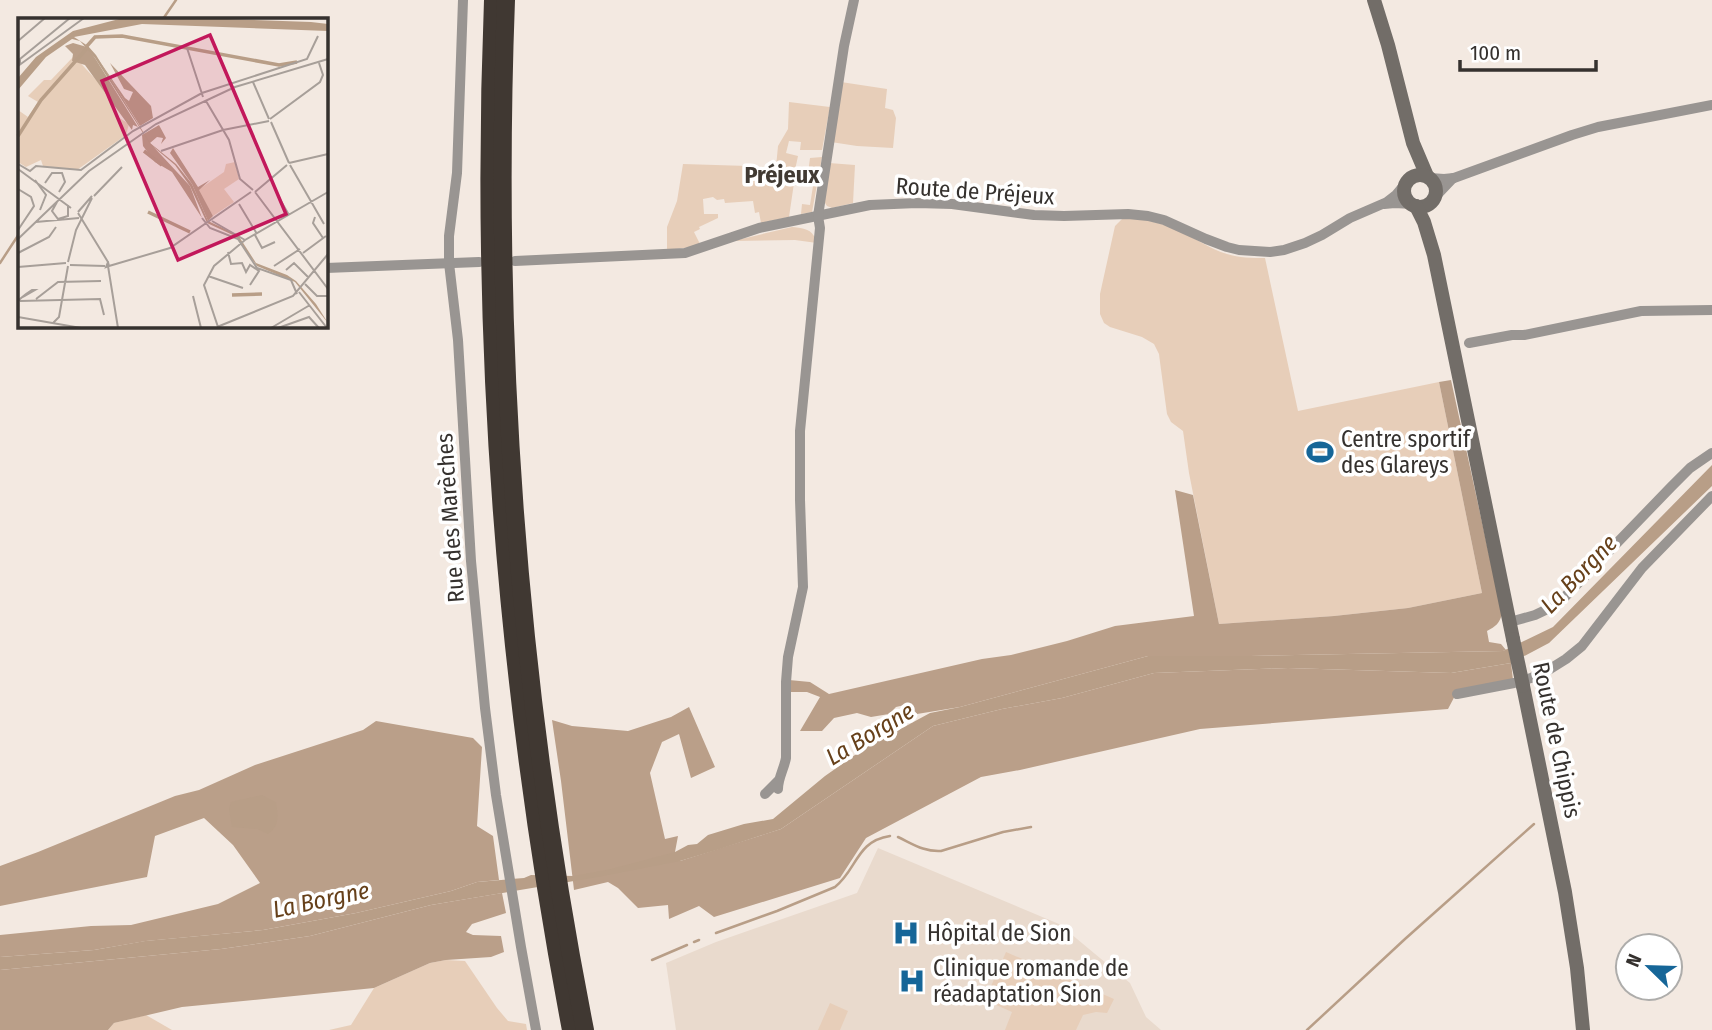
<svg xmlns="http://www.w3.org/2000/svg" width="1712" height="1030" viewBox="0 0 1712 1030" font-family="'Fira Sans Condensed',sans-serif">
	<rect width="100%" height="100%" fill="#f3e9e1"/>
	<polygon fill="#e9dacd" points="878,848 1059,924 1130,983 1146,1017 1161,1030 676,1030 666,963 716,942 857,893"/>
	<g fill="#e7ceb9">
		<polygon points="841,82 887,89 885,108 893,110 896,118 893,148 857,146 831,142"/>
		<polygon points="789,102 830,107 822,150 800,150 801,142 789,141 786,153 798,156 795,170 801,171 802,173 808,173 810,158 822,157 812,212 801,214 802,204 810,205 813,186 794,183 789,217 761,223 759,212 755,213 753,201 725,203 724,199 717,200 713,197 703,199 704,214 718,214 718,218 699,227 700,229 694,232 700,244 692,247 667,250 667,227 677,201 683,164 776,167 778,146 788,129"/>
		<polygon points="829,163 855,165 853,203 832,208 827,206 823,200"/>
		<path d="M1124,217C1144,219 1164,223 1182,232C1197,239 1210,249 1227,254C1239,258 1252,258 1265,258L1298,411L1439,382L1482,593L1408,608L1334,616L1219,624L1189,473L1183,431L1171,422L1167,414L1160,362L1159,354L1154,344L1142,337L1110,327L1104,323L1100,314V294L1115,226Z"/>
		<path d="M792,227C801,228 809,228 814,236H818L817,243L795,240L733,241Z"/>
		<polygon points="1006,952 1114,999 1107,1013 1096,1012 1083,1015 1076,1030 1005,1030 1012,1012 985,1000"/>
		<polygon points="446,960 465,961 497,1008 508,1021 526,1024 527,1030 329,1030 351,1025 374,988 430,963"/>
		<polygon points="830,1003 848,1011 840,1030 818,1030"/>
		<polygon points="146,1015 172,1030 108,1030 114,1023"/>
	</g>
	<g fill="#ba9f89">
		<path d="M1451,380L1502,614C1499,624 1496,626 1487,631L1489,642L1501,644L1506,650L1503,651L1250,656H1148L960,707L917,714L909,704L896,707L889,714L871,717L857,713L834,718L822,731H800L820,697L807,692H788L789,680L810,682L829,694L982,659L1011,655L1067,641L1115,626L1194,616L1175,490L1193,495L1219,624L1334,616L1408,608L1482,593L1439,382Z"/>
		<polygon points="1511,663 1513,680 1458,690 1448,709 1200,729 1020,770 981,777 866,838 840,878 714,917 699,906 669,919 668,905 638,908 618,888 608,882 574,890 561,781 552,720 572,726 628,731 671,717 689,707 715,767 691,778 679,734 662,742 650,773 665,839 678,836 675,852 680,861 781,829 933,726 1002,709 1062,698 1154,673 1288,668 1451,673"/>
		<polygon points="376,721 473,738 482,747 477,826 493,836 499,880 477,882 451,891 356,913 263,930 146,941 94,950 0,957 0,935 91,926 131,925 218,904 260,883 233,845 204,818 155,836 147,877 0,906 0,866 38,852 175,796 199,790 255,765 363,730"/>
		<polygon points="502,893 506,913 472,924 466,932 473,935 501,936 504,952 491,957 446,960 430,963 374,988 182,1007 114,1023 108,1030 0,1030 0,970 221,949 310,936 431,905"/>
	</g>
	<g fill="#b89e87">
		<polygon points="1712,465 1712,486 1549,643 1511,663 1451,673 1288,668 1154,673 1062,698 1002,709 933,726 781,829 720,849 680,861 598,877 431,905 310,936 221,949 0,970 0,957 94,950 145,941 263,930 356,913 451,891 477,882 524,878 531,875 573,876 611,869 675,852 688,845 697,844 708,835 744,824 773,819 825,776 865,748 889,734 895,732 930,713 960,707 1148,656 1250,656 1503,651 1553,627"/>
		<path d="M262,795L276,802C278,815 280,826 268,834L257,829L232,827L229,809L231,802Z"/>
	</g>
	<g fill="none" stroke-linecap="round" stroke-linejoin="round">
		<g stroke="#b89e87" stroke-width="2.5">
			<polyline points="163,19 176,0"/>
			<polyline points="0,263 19,234"/>
			<path d="M898,837C913,844 924,852 941,851L1003,832L1031,827"/>
			<path d="M716,933L777,911L835,887C857,870 856,841 890,836"/>
			<polyline points="694,942 699,940"/>
			<polyline points="652,960 687,945"/>
			<polyline points="1307,1030 1405,939 1534,824"/>
		</g>
		<g stroke="#999592" stroke-width="10">
			<polyline points="463,0 457,173 449,236 449,263 458,340 471,561 485,708 496,795 521,947 536,1030"/>
			<polyline points="1430,178 1444,179 1454,178 1572,135 1598,127 1712,105"/>
			<polyline points="1434,198 1453,178"/>
			<polyline points="1384,204 1395,203 1412,204"/>
			<polyline points="515,261 685,253 759,228 870,205 917,203 952,204 1034,215 1064,216 1128,214 1148,216 1164,220 1206,239 1227,247 1239,250 1270,252 1284,250 1305,243 1322,235 1350,218 1387,202 1396,195 1406,183"/>
			<polyline points="326,268 479,262"/>
			<polyline points="1469,343 1512,335 1524,335 1641,311 1712,310"/>
			<polyline points="1510,622 1535,615 1558,604 1671,487 1690,468 1712,453"/>
			<polyline points="1457,694 1514,683 1531,678 1550,669 1566,659 1582,646 1642,568 1712,496"/>
			<path d="M778,789C778,778 784,769 786,758V682L788,657L803,587L800,500V431L820,228L818,216L844,46L854,0"/>
			<polyline points="765,794 778,781"/>
		</g>
		<g stroke="#726d68" stroke-width="14">
			<polyline points="1374,0 1388,45 1413,143 1427,176"/>
			<circle cx="1420" cy="191" r="16"/>
			<polyline points="1416,206 1424,222 1434,255 1513,639"/>
			<polyline points="1523,686 1565,892 1577,968 1583,1030"/>
		</g>
		<g stroke="#403832" stroke-width="18">
			<path d="M493,0C479,346 506,690 571,1030"/>
			<path d="M506,0C493,344 518,692 585,1030"/>
		</g>
		<polyline stroke="#726d68" stroke-width="14" points="1513,639 1523,686"/>
	</g>
	<defs>
		<g id="stadium-bare" transform="scale(2.1)"><path d="M0-5a6.5 5 0 1 0 0 10a6.5 5 0 1 0 0-10ZM-3.5-1.8h7v3.6h-7Z" fill="#166698" stroke="#fff" stroke-width="2.5" paint-order="stroke"/></g>
		<g id="hospital-bare" transform="scale(2.1)"><path d="M-5-5h3v3.5h4V-5h3V5h-3V1.5h-4V5h-3Z" fill="#166698" stroke="#fff" stroke-width="2.5" paint-order="stroke"/></g>
	</defs>
	<g fill-rule="evenodd">
		<use href="#stadium-bare" x="1320" y="452"/>
		<use href="#hospital-bare" x="906" y="933"/>
		<use href="#hospital-bare" x="912" y="981"/>
	</g>
	<g text-anchor="middle" dominant-baseline="central" stroke-width="7" stroke-linejoin="round" paint-order="stroke">
		<g font-size="23" fill="#35312e" stroke="#fff">
			<text transform="translate(975 191) rotate(4)">Route de Préjeux</text>
			<text transform="translate(450 518) rotate(-94)">Rue des Marèches</text>
			<text transform="translate(1557 740) rotate(78)">Route de Chippis</text>
		</g>
		<g font-size="23" fill="#35312e" stroke="#fff" text-anchor="start">
			<text x="1341" y="439">Centre sportif<tspan x="1341" dy="26">des Glareys</tspan></text>
			<text x="927" y="933">Hôpital de Sion</text>
			<text x="933" y="968">Clinique romande de<tspan x="933" dy="26">réadaptation Sion</tspan></text>
		</g>
		<g font-size="24" font-weight="bold" fill="#413a33" stroke="#fff">
			<text x="782" y="175">Préjeux</text>
		</g>
		<g font-size="24" font-style="italic" fill="#66401a" stroke="#fff">
			<text transform="translate(1579 574) rotate(-46)">La Borgne</text>
			<text transform="translate(870 734) rotate(-31)">La Borgne</text>
			<text transform="translate(321 900) rotate(-12)">La Borgne</text>
		</g>
	</g>
	<g transform="translate(18 18)">
		<rect width="310" height="310" fill="#f3e9e1"/>
		<path d="M56,38L92,77L100,99L111,106L108,117L59,152L25,148L23,142L8,149L0,144V92L10,99L20,84L10,78L26,62H33ZM217,144L221,161L206,171L216,184L195,198L180,172L206,154L208,146Z" fill="#e7ceb9"/>
		<path d="M55,25L69,29L77,40L120,109L115,107L114,112L67,47L54,43L55,36L47,28ZM78,38L107,80L111,83L115,74L106,71L92,45L133,88L135,100L122,108ZM141,107L148,120L143,126L145,120L139,119L132,125L172,168L184,200L154,154L137,144L125,128L124,117ZM155,130L180,169L192,162L181,172L195,198L190,203L174,166L152,135Z" fill="#ba9f89"/>
		<path d="M180,0L293,4L310,6V13L124,6L56,19L70,28L78,37L132,125L158,146L174,166L190,203L220,217L238,245L269,257L278,263L298,286L310,305L277,264L239,248L217,218L189,205L172,168L157,147L132,126L77,40L62,23L54,21L28,39L0,72V60L18,39L55,13L105,0Z" fill="#b89e87"/>
		<path fill="none" stroke="#b89e87" stroke-width="3.5" d="M69,28L77,19L104,18L261,47L279,44M0,118L23,82L70,29M126,133L144,147M130,194L172,214M214,277L244,276"/>
		<path fill="none" stroke="#a79f99" stroke-width="2" d="M0,23L27,0M169,30L185,79M2,46V41L52,0M0,48L66,0M235,64L251,101M188,83L211,122L222,161L235,172M252,101L302,64L305,57L301,45M253,104L271,145M143,133L205,112L251,103M271,145L310,136M0,146L12,153L18,148L63,152L115,113L184,75L289,41L300,18M272,147L306,206M0,151L53,190M17,162L28,177L22,192M27,165L34,155H44L47,164L41,174M0,171L13,179L16,188L0,212M237,174L310,271M237,174L269,147M76,178L104,149M260,178L271,197M39,184L34,193L40,201L50,198V187M221,186L239,216M60,194L74,178M60,195L90,244L88,249L91,248L90,244M297,199L295,205L305,220M184,200L192,210L220,221L239,250L273,262L279,276M194,203L227,222M18,204L61,200M237,217L244,230L257,224M0,221L71,153L138,106L217,69L310,41M210,234L213,246L224,245L228,254L232,247L241,253L232,267M0,235L31,219L38,209M285,235L308,218M50,244L58,212L74,180M52,247L87,248M90,248L100,310M91,248L152,230L233,174M256,248L282,231M0,249L48,245M268,252L276,245L291,260M190,258L225,270M287,266L299,278H310M281,274L309,310M175,278L183,310M18,281L40,264L83,263M1,283L2,281L8,276L14,272H17L5,279M2,283L82,281L86,297M0,299L63,310M35,305L41,299L50,248M199,309L275,278L310,236M200,309L186,267L196,248L227,222L310,174M253,310L292,287M260,310L291,299L301,310"/>
		<path fill="#c2185b" fill-opacity="0.15" stroke="#c2185b" stroke-width="3.5" d="M192,17L268,196L160,242L84,63Z"/>
		<rect width="310" height="310" fill="none" stroke="#35312e" stroke-width="3.5"/>
	</g>
	<g transform="translate(1649 967) rotate(293)"><circle r="33" fill="#ffffff" stroke="#aeadab" stroke-width="2"/>
	<path d="M0-5L12 26L0 18L-12 26Z" fill="#166698"/>
	<text y="-10" font-size="19" font-weight="bold" text-anchor="middle" fill="#35312e">N</text>
	</g>
	<path d="M1460 60v10h136v-10" fill="none" stroke="#35312e" stroke-width="3.5"/>
	<text x="1470" y="60" font-size="21" fill="#35312e" stroke="#ffffff" stroke-width="5" paint-order="stroke">100 m</text>
</svg>
